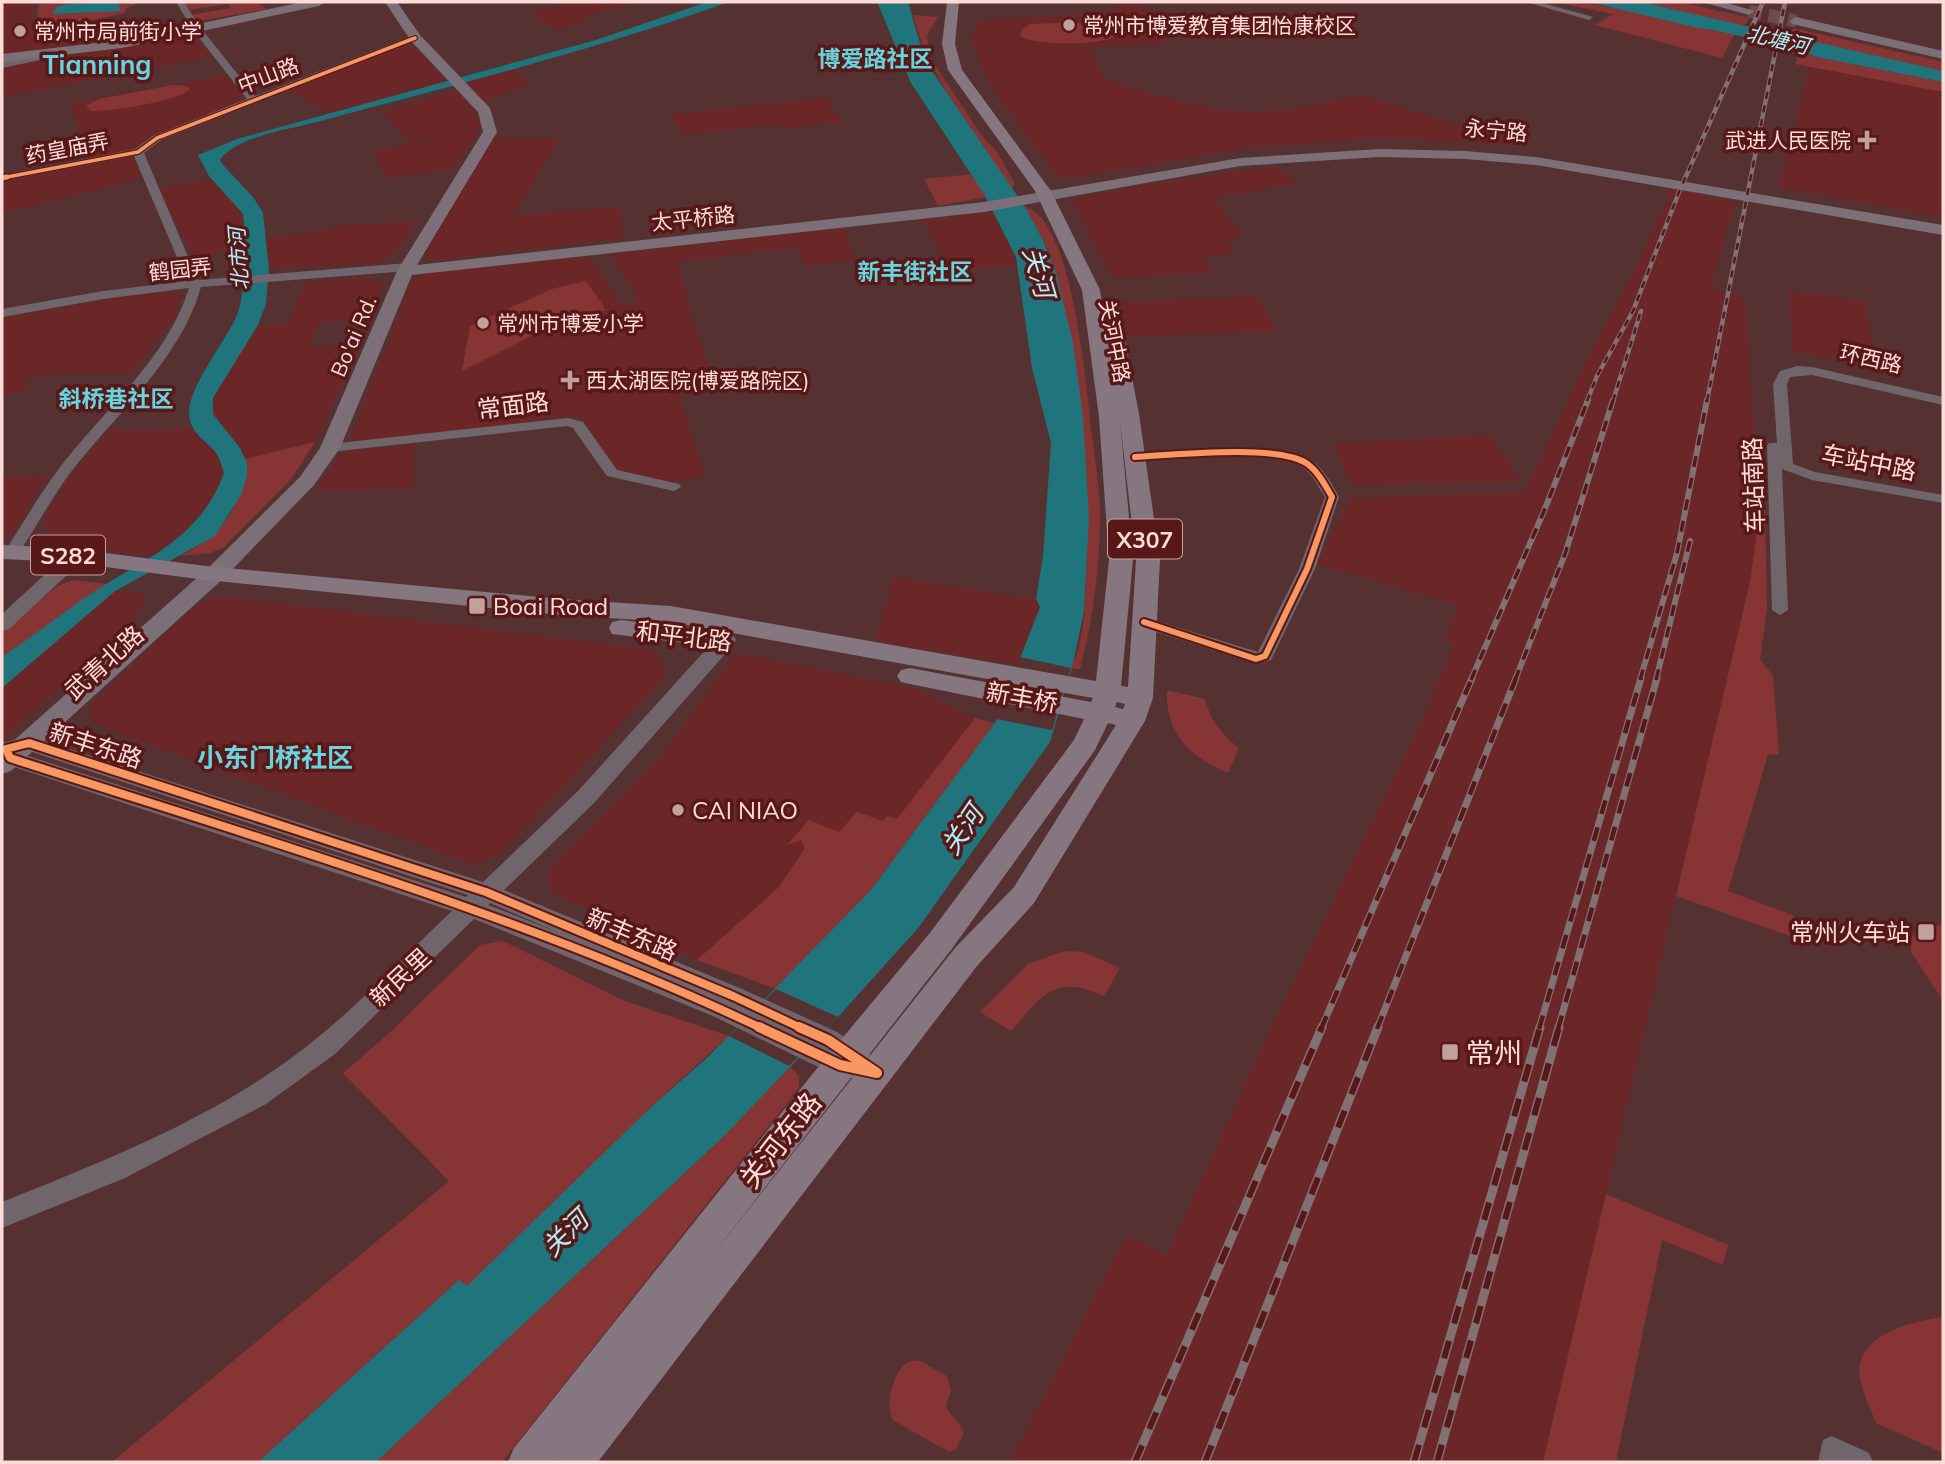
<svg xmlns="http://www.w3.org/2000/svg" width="1945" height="1464" viewBox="0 0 1945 1464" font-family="Mulish,'Noto Sans SC',sans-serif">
	<rect width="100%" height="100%" fill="#553231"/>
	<g fill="#6b2727">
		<polygon points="2,2 64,2 34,4 30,8 37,28 102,18 113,42 47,53 2,55"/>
		<polygon points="557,2 640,2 582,17 589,22 554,31 530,12 561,6"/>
		<polygon points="1131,3 1174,17 1161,28 1166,44 1090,47 1104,78 1141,91 1218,110 1261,112 1305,107 1361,95 1526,145 1377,138 1246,148 1074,178 1056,175 992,88 970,38 978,20 1103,13"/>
		<polygon points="192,33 212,57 2,97 2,68"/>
		<polygon points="402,45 414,46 446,81 330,113 286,89"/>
		<polygon points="1810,67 1943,92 1943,218 1778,187"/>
		<polygon points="513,69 532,83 481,103 462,83"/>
		<polygon points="227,75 245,97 243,101 155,136 128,151 87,159 71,103"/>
		<polygon points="456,91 476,113 481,128 409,141 381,111"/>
		<polygon points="827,97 841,122 782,129 778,124 683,135 671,115"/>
		<polygon points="481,130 453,169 387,178 372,152 436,137"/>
		<polygon points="494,137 559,138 514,215 619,207 624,238 434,260 427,258 424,254"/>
		<polygon points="126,156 134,157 142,178 2,214 2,180"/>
		<polygon points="1276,167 1297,184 1213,198 1242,233 1227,241 1235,253 1205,256 1213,273 1112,278 1073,204 1075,199 1083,197 1141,185"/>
		<polygon points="211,178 243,214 246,245 193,257 160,189"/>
		<polygon points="1671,189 1735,201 1711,289 1745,296 1760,510 1750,582 1543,1462 1010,1462 1126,1235 1167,1255 1271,1028 1420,724 1455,644 1443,640 1460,606 1317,564 1351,498 1525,492 1593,348 1635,270"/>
		<polygon points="993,212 1019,266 950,270 922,220"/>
		<polygon points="416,222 395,254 378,263 269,269 266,239 351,224"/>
		<polygon points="843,228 856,260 806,266 797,247 677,262 715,389 679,394 706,477 673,482 617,470 584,418 576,416 404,437 355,442 351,438 413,279 423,273 581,256 590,258 623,306 640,301 610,256 617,252"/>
		<polygon points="370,278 382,282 384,286 370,319 320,322 310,346 359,344 315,442 245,459 240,448 213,414 213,398 258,325 288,324 305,282"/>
		<polygon points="1789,290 1866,302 1876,366 1793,352"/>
		<polygon points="173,291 182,294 175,316 131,374 63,374 28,378 27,391 2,396 2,318 129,296"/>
		<polygon points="1257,296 1276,331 1127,337 1121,302"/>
		<polygon points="194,429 217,454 224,473 215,497 174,543 154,555 72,548 55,543 44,526 45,516 72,473 109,430"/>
		<polygon points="1491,435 1521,482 1350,485 1333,443"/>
		<polygon points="415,445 413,488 316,491 339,456 349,451"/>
		<polygon points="47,475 14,532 2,540 2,478"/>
		<polygon points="893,577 1036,599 1040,607 1017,665 876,641"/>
		<polygon points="115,591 143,593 145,607 2,741 2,688"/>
		<polygon points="232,597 647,649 659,656 665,667 664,678 501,853 484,863 468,863 94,724 89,712 94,701 191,609 210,599"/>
		<polygon points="745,654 915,688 975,718 897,820 839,832 809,820 789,844 801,840 805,848 778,888 697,960 550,892 548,871 659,759 731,659"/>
	</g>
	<g fill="#873534">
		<path d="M72,2H135V5L125,9V13C103,17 58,31 39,19L37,10L40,4Z"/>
		<polygon points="195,2 257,2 267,9 198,21 190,15 231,8 227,4 189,10 185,3"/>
		<path d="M1555,2C1616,2 1674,24 1735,33L1722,58L1595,25L1613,14Z"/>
		<polygon points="1641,2 1680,2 1749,18 1744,26"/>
		<path d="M913,15L938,17L927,35L929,56L982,136L997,152L1015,184L1012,189C975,134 930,80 913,15Z"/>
		<path d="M1060,23C1076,26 1108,16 1119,34C1107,46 1034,46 1020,36L1022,29L1029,26L1028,24Z"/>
		<polygon points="1793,28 1943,62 1943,71 1791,37"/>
		<polygon points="1800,51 1817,57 1943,82 1943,92 1795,64"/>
		<path d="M173,85L187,86L190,89C180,101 108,112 91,111L86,106L99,99Z"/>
		<polygon points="972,174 986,197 938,206 924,179"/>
		<path d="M1025,207C1073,217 1087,393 1092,435C1095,462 1100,489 1100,515C1100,567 1093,619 1080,669L1071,668C1084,643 1085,607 1086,579C1091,477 1082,374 1056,274C1050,250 1037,228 1025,207Z"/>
		<polygon points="586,281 606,310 537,333 462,371 470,326 552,289"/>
		<path d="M315,442L291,479L224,547L210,553L181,556C224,533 238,511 247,463L245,459Z"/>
		<polygon points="1760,510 1765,510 1767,609 1760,659 1773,676 1779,755 1768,754 1728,891 1795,916 1790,936 1676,896 1750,582"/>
		<polygon points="73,580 107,584 2,657 2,633 57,586"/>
		<path d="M1167,690L1205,699C1211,722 1222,734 1239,748L1228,773C1190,757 1165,733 1167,690Z"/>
		<polygon points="975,718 995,723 870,891 776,989 697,960 778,888 805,848 801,840 787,845 809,820 839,832 857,812 883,821 887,816 897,819"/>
		<polygon points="1943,925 1943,1001 1911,952 1911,938 1922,927"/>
		<polygon points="503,941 622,1000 729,1036 651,1107 467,1287 459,1280 258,1462 112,1462 449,1181 343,1073 386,1036 480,945"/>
		<path d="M1064,951L1084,952L1120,968L1104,996C1054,973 1042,996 1011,1031L980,1012L1028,964Z"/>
		<polygon points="789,1066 799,1076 799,1088 502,1462 376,1462 722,1138"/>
		<polygon points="1606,1194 1728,1245 1723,1265 1662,1240 1616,1462 1543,1462"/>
		<path d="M1943,1317V1453L1876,1423C1870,1406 1857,1384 1860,1364C1867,1331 1916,1321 1943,1317Z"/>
		<path d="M918,1360L947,1376L951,1390L946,1406C950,1417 961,1422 964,1433L956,1449L949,1452L893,1420C885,1406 892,1373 907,1363C910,1361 914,1361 918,1360Z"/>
	</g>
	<g fill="#20747b">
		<path d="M113,2H118L121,11L53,14L56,7C75,1 94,5 113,2Z"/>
		<path d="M707,2H729C594,50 455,85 317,122C290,129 235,137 220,160L223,165L253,197L263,213L269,269L266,304L258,325L213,398V414L240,448L247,463V476L241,495L215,536L115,591L2,688V657C34,635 65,611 98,589C151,556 201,536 224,473C222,467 220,458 216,453C207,441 194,436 190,420C182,393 226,342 237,315C246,293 246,238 243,214L209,176L198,155L237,139L596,40Z"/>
		<polygon points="877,2 908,2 919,40 932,71 1025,207 1042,238 1056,272 1073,343 1083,417 1089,518 1084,611 1073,664 1050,742 919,927 838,1017 722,1138 376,1462 258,1462 459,1280 467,1286 651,1107 709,1056 870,891 995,723 1040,607 1036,599 1043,556 1051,443 1032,368 1016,257 984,194 911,83"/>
		<polygon points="1589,2 1641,2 1943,71 1943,82 1817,57 1766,37 1698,28"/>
	</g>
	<g fill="#553231">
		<polygon points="1020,657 1071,668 1052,730 996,719"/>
		<polygon points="776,989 838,1017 789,1066 729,1036"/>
	</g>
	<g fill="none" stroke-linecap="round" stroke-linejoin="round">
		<polygon fill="#20747b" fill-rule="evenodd" points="1715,22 1817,46 1819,49 1812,53 1710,29 1710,23"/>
		<polyline stroke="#6e4b4a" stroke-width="13" stroke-dasharray="13 7" stroke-linecap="butt" points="1749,11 1796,21"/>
		<g fill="#71656c" fill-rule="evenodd">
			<path d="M176,2H184L200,27L255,96L412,36L420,38L161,140L144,153L198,280L408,263L414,267L408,271L201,287C181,359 115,415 70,473C51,499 36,528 18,554H8L5,551C23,524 39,495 58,470C102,411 167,360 189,288L103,299L2,317V309L103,291L187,281L134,156L2,181V175L135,149L153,136L247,99L193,30Z"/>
			<polygon points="1526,2 1539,2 1593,17 1589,20"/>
			<polygon points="47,53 50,54 50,58 2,68 2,62"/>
			<polygon points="1797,366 1812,367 1943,397 1943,405 1812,375 1790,377 1787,384 1793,464 1815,472 1943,495 1943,503 1812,480 1782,469 1788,610 1780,615 1772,610 1767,446 1769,443 1777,443 1773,384 1780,371"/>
			<polygon points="568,418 583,422 617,470 679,484 681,487 674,491 607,476 573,428 567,426 330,452 323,448 330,444"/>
			<path d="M1221,450C1249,450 1295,444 1317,465C1327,474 1333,486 1339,497L1315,569L1273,656L1271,660L1256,664L1138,626L1136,622L1144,617L1258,652L1299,569L1325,497C1317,485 1311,470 1297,464C1265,450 1173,460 1135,461L1128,457L1135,453Z"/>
			<polygon points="1832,1436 1869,1453 1873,1462 1818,1462 1823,1440"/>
		</g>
		<g fill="#71656c" fill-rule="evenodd">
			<polygon points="59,566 68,572 66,576 9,629 2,631 2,614 52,568"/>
			<path d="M726,634L733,635L736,640L733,645L594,803L504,890L742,989L837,1032L886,1065L890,1073L886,1081L877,1084L831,1073L713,1016L474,919L335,1054L266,1104L125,1178L2,1228V1202C111,1158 225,1114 317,1038C364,1000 407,953 452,911L2,763V743L29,736L483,882L578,791L719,635ZM29,751L468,895L466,897L19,753ZM490,903L560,933L488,905Z"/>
		</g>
		<g fill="#7c6f78" fill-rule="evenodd">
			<polygon points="303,2 325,2 319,6 122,48 2,62 2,54 122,40"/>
			<polygon points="385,2 397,2 420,35 490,108 497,132 417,265 984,202 1240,158 1379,149 1465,151 1536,157 1943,225 1943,235 1536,165 1465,159 1379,157 1240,166 984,212 412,275 340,448 314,485 224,578 11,771 2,774 2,751 208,568 300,477 320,448 397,271 483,132 478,112 411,41"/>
			<polygon points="1702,2 1723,2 1755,11 1749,15"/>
			<polygon points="1796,17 1943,51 1943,59 1792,24 1790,21"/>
		</g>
		<g fill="#857680" fill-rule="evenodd">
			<path d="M947,2H959L955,44L962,70L1051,191L1100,290L1107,337L1115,334L1125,340L1139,414L1160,560L1153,698L1145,721L1034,903L977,966L598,1462H554L556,1458L553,1462H508L514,1448L810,1077L929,934L1074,740L1084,719L910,684L901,682L897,676L901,670L910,668L1091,702L1093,698L671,622L561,615L206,580L67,562L2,559V545L67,548L206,566L561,599L671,606L1096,681L1109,560L1099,417L1082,290L1035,191L948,70L942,44ZM1120,421L1136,560L1128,687L1121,686L1133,560ZM1117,702L1125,704L1123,709L1115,707ZM1108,723L1116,725L1014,887L955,948L703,1267L951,950L1095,750Z"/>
			<polygon points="621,620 718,631 727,633 730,639 727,645 718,647 612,634 609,628 612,622"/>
		</g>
		<g stroke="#827173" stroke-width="4.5">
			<g id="rail-far3">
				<polyline points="1587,401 1597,376 1633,311 1679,192 1763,2"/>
				<polyline points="1613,401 1641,311"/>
				<polyline points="1707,401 1785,2"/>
			</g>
		</g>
		<g stroke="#827173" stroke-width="6">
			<g id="rail-far2">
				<polyline points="1471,680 1544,511 1588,400"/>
				<polyline points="1515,680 1565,554 1613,400"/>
				<polyline points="1640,680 1677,553 1707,400"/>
				<polyline points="1656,680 1690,541"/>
			</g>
		</g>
		<g stroke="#827173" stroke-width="7">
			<g id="rail-far1">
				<polyline points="1321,1029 1472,678"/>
				<polyline points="1377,1029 1516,678"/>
				<polyline points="1539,1029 1641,678"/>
				<polyline points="1558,1029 1657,678"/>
			</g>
		</g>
		<g stroke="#827173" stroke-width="9">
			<g id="rail">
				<polyline points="1135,1462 1322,1027"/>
				<polyline points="1205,1462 1378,1027"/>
				<polyline points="1414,1462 1540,1027"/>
				<polyline points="1437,1462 1559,1027"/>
			</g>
		</g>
		<use href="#rail-far3" stroke="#581818" stroke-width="2.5" stroke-dasharray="7" stroke-linecap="butt"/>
		<use href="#rail-far2" stroke="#581818" stroke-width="3.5" stroke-dasharray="11" stroke-linecap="butt"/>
		<use href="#rail-far1" stroke="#581818" stroke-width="4.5" stroke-dasharray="14" stroke-linecap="butt"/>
		<use href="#rail" stroke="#581818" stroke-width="6" stroke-dasharray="18" stroke-linecap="butt"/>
		<g stroke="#581818" stroke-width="6">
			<polyline id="cycleway-far4" points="2,178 138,152 157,138 415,38"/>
		</g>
		<g stroke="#581818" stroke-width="8">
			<polyline id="cycleway-far3" points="2,178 7,177"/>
		</g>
		<g stroke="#581818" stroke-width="10">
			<path id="cycleway-far2" d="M1135,457C1173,455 1275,444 1306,463C1318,471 1325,485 1332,497L1307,569L1265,656L1256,659L1144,622"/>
		</g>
		<g stroke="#581818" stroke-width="12">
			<path id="cycleway-far1" d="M763,1029C522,914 263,840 10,758L6,749L29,743L486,892L733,996L803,1029"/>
		</g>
		<g stroke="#581818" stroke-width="14">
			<polyline id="cycleway" points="759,1027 840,1065 877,1073 828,1040 799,1027"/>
		</g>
		<use href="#cycleway-far4" stroke="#f99763" stroke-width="3.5"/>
		<use href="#cycleway-far3" stroke="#f99763" stroke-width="5"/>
		<use href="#cycleway-far2" stroke="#f99763" stroke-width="6"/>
		<use href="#cycleway-far1" stroke="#f99763" stroke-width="8"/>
		<use href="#cycleway" stroke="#f99763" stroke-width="10"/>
	</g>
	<g fill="#c2a09e" stroke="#581818" stroke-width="2.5">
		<circle cx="1069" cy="25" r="7"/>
		<circle cx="20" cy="31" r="7"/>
		<path d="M1863.5 129.5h7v7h7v7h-7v7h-7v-7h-7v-7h7z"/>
		<circle cx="483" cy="323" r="7"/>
		<path d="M566.5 369.5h7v7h7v7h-7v7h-7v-7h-7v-7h7z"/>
		<rect x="468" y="597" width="18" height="18" rx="3.5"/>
		<circle cx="678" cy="810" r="7"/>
		<rect x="1917" y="923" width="18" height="18" rx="3.5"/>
		<rect x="1441" y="1043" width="18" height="18" rx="3.5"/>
	</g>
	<g text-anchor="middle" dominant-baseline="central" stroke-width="7" stroke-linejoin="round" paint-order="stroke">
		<g font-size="21" fill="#fddbd8" stroke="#581818" text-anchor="start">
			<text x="1083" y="25">常州市博爱教育集团怡康校区</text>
			<text x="34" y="31">常州市局前街小学</text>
			<text x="1851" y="140" text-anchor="end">武进人民医院</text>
			<text x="497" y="323">常州市博爱小学</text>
			<text x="586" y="380">西太湖医院(博爱路院区)</text>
		</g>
		<g font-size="21" font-style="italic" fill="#aef1f8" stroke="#581818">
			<text transform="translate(1778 39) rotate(13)">北塘河</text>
			<text transform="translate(238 259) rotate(-94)">北市河</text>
		</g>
		<g font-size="21" fill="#fddbd8" stroke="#581818">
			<text transform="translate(268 75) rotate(-21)">中山路</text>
			<text transform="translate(1496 130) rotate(5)">永宁路</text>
			<text transform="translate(67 148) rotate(-11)">药皇庙弄</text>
			<text transform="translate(693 218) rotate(-6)">太平桥路</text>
			<text transform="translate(180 269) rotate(-6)">鹤园弄</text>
			<text transform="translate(353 336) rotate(-67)">Bo'ai Rd.</text>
			<text transform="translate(1115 341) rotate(79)">关河中路</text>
			<text transform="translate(1871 358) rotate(13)">环西路</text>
		</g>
		<g font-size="23" font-weight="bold" fill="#68d4de" stroke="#581818">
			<text x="875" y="58">博爱路社区</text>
			<text x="915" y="271">新丰街社区</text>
			<text x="116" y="398">斜桥巷社区</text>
		</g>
		<g fill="#581818" stroke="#cca09e" stroke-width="2">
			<rect x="1108" y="519.5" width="74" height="39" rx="5"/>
			<rect x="31" y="535.5" width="74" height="39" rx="5"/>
		</g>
		<g font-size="23" font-weight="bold" fill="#fddbd8">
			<text x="1145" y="539">X307</text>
			<text x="68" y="555">S282</text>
		</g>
		<g font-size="24" fill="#fddbd8" stroke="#581818">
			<text transform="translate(513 405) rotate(-7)">常面路</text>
			<text transform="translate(1869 462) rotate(11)">车站中路</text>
			<text transform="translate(1753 485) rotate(-92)">车站南路</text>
			<text transform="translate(684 636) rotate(7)">和平北路</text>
			<text transform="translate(104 662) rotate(-42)">武青北路</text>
			<text transform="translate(1022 697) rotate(10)">新丰桥</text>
			<text transform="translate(96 745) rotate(18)">新丰东路</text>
			<text transform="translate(632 934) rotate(23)">新丰东路</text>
			<text transform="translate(400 977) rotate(-43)">新民里</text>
		</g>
		<g font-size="24" fill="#fddbd8" stroke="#581818" text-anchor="start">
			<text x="493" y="606">Boai Road</text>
			<text x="692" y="810">CAI NIAO</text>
			<text x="1910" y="932" text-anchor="end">常州火车站</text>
		</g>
		<g font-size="26" font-weight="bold" fill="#68d4de" stroke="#581818">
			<text x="97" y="64">Tianning</text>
		</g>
		<g font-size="26" font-style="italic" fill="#aef1f8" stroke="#581818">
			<text transform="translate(1039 272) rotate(74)">关河</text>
			<text transform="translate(962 830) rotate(-56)">关河</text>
			<text transform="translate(565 1233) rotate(-44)">关河</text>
		</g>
		<g font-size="26" font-weight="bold" fill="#68d4de" stroke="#581818">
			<text x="275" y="757">小东门桥社区</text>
		</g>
		<g font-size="28" fill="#fddbd8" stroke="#581818" text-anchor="start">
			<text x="1466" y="1052">常州</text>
		</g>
		<g font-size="28" fill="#fddbd8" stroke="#581818">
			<text transform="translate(780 1140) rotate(-52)">关河东路</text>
		</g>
	</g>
	<rect width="1945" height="1464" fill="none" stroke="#fddbd8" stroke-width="7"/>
</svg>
